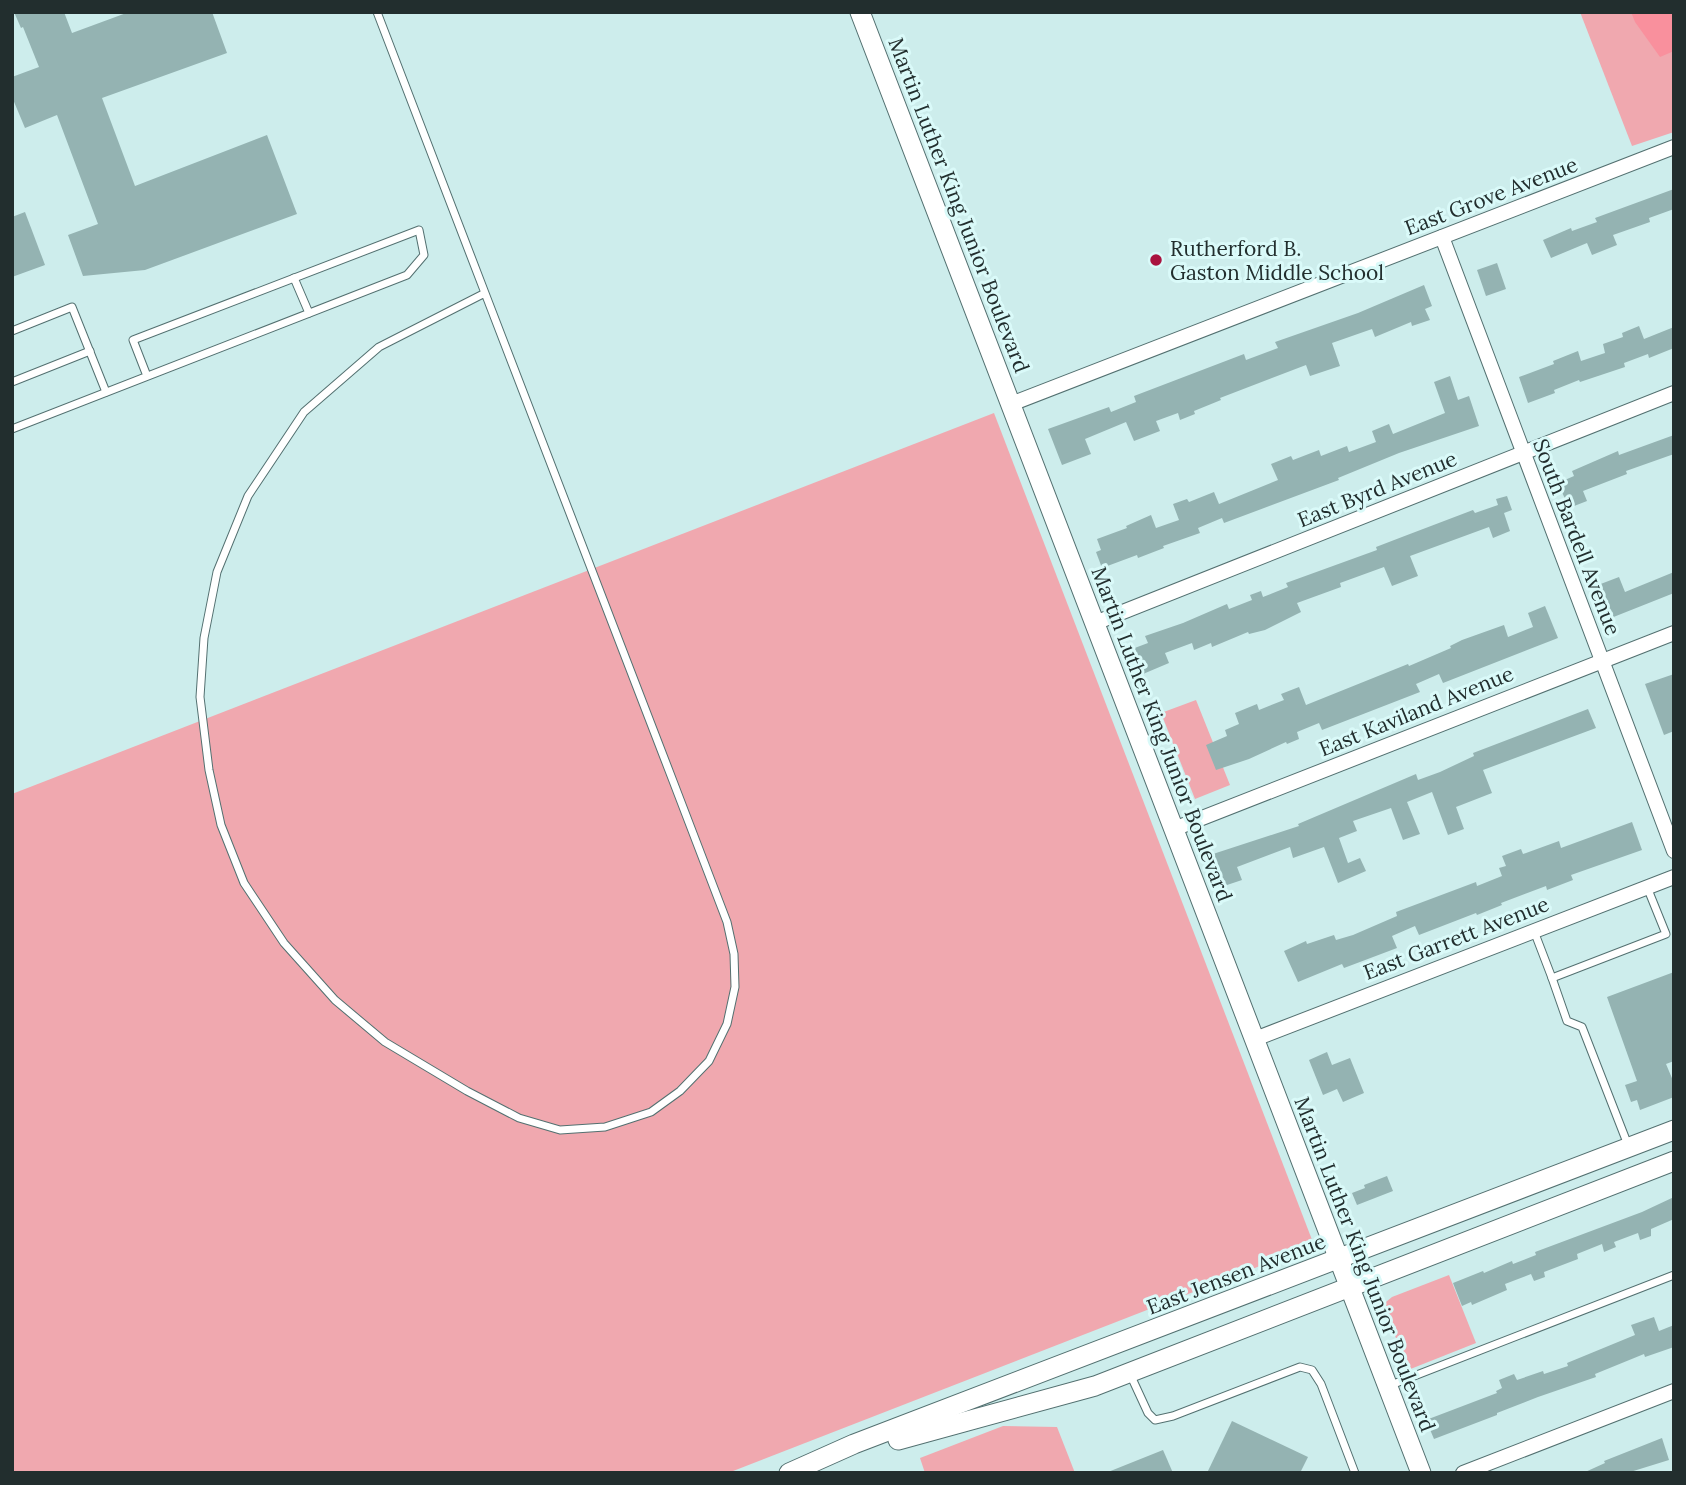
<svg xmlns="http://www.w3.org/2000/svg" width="1686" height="1485" viewBox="0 0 1686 1485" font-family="Lora,serif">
	<rect width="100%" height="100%" fill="#cdedec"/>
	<g fill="#f0a8af">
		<polygon points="1580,12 1674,12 1674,132 1632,146"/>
		<polygon points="994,413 1314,1245 728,1473 12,1473 12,794"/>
		<polygon points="1196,700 1230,785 1195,799 1161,713"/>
		<polygon points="1449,1275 1476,1343 1408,1370 1385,1309 1386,1302 1392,1297"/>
		<polygon points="1003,1426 1057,1427 1075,1473 925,1473 920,1458"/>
	</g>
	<polygon fill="#f9909d" points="1631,12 1674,12 1674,51 1660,57 1635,22"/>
	<g fill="#94b3b2">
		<polygon points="14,12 64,12 72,33 129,12 212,12 227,53 102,98 135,186 267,135 297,214 145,270 83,276 68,235 98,224 57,115 25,128 12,97 12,77 39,67 23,27 21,28"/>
		<polygon points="1674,189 1674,209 1649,218 1650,222 1613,235 1617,245 1592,255 1587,243 1551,258 1543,240 1571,228 1572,231 1597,222 1595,218"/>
		<polygon points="25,212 45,265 12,277 12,217"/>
		<polygon points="1497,263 1506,289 1486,296 1477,270"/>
		<polygon points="1424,285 1432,306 1425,309 1430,320 1412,326 1411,322 1375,337 1372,329 1332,343 1340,366 1310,376 1306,365 1220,398 1221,400 1194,411 1195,414 1180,420 1178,413 1156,421 1160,431 1134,441 1126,422 1085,439 1091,454 1062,465 1048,429 1109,407 1111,412 1136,402 1134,396 1244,354 1246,360 1278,348 1275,342 1358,313"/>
		<polygon points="1639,326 1644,339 1674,327 1674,348 1649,358 1648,354 1624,363 1625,367 1580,382 1579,380 1554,390 1555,393 1528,403 1519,377 1554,364 1553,361 1578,351 1581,361 1605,353 1603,344 1623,337 1622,333"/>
		<polygon points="1450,376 1458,400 1469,396 1479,426 1399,453 1338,478 1339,480 1224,523 1222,518 1198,528 1200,533 1163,546 1164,548 1138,558 1137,555 1102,568 1096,552 1101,550 1097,539 1127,528 1126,526 1151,515 1156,528 1179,520 1173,504 1187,499 1189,502 1214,492 1219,504 1278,480 1271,464 1291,456 1293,460 1319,450 1321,456 1347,446 1349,452 1376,442 1372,431 1389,424 1393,434 1445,413 1434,382"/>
		<polygon points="1674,435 1674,454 1626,471 1627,474 1583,491 1587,501 1569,508 1558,483 1574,476 1572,471 1618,451 1619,455"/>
		<polygon points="1507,496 1512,510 1504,513 1510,531 1493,538 1489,527 1410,556 1418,576 1392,586 1384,567 1340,583 1341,587 1297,603 1301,612 1265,630 1249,634 1248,632 1212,647 1211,643 1194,650 1192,643 1165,653 1169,663 1143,674 1132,649 1148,643 1145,636 1183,623 1227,604 1229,609 1252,600 1250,595 1261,591 1263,597 1288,587 1286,583 1377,550 1376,547 1402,537 1473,510 1475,513 1498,505 1496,499"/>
		<polygon points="1674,572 1674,593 1611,618 1598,585 1619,577 1625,592"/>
		<polygon points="1545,606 1558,638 1443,683 1439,674 1416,684 1420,692 1322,730 1319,723 1297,732 1299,739 1287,744 1286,742 1249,759 1216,770 1206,745 1227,736 1225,730 1239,724 1235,713 1257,704 1259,710 1284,700 1281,694 1299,687 1306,705 1408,664 1409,666 1451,648 1450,646 1462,640 1504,625 1508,637 1533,627 1528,613"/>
		<polygon points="1674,674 1674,731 1664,735 1645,684"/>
		<polygon points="1588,709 1596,728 1483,770 1492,793 1456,807 1464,829 1448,835 1432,792 1407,802 1420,834 1403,840 1391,808 1353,821 1357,831 1339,838 1348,863 1360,858 1366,871 1338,883 1324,847 1293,858 1290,847 1237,867 1242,880 1224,886 1213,854 1299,826 1298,824 1416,774 1418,780 1440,772 1474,756 1473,753"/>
		<polygon points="1632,822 1642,850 1571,875 1573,880 1547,890 1546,886 1501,903 1502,905 1477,915 1476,913 1419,935 1415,926 1392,936 1397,948 1344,968 1342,964 1298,982 1284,951 1306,941 1307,944 1334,935 1336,940 1353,935 1397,916 1396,912 1476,882 1477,886 1502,876 1499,868 1506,866 1502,856 1521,849 1523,854 1559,841 1561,848"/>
		<polygon points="1674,972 1674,1061 1666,1064 1674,1083 1674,1097 1640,1110 1637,1100 1631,1102 1625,1085 1637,1081 1607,997"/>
		<polygon points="1327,1052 1332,1065 1350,1058 1364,1093 1343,1102 1337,1089 1323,1095 1309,1060"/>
		<polygon points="1387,1176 1393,1191 1357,1205 1352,1193 1365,1188 1364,1185"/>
		<polygon points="1674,1197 1674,1219 1651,1229 1651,1236 1640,1240 1638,1233 1614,1242 1616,1247 1604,1252 1602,1244 1577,1254 1578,1259 1544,1272 1545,1277 1534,1281 1531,1274 1505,1284 1507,1290 1472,1305 1471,1302 1462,1306 1453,1283 1483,1271 1484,1273 1512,1261 1513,1264 1536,1255 1535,1252 1642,1212"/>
		<polygon points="1654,1317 1659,1331 1674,1325 1674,1347 1645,1357 1644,1354 1595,1374 1596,1377 1538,1397 1497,1413 1497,1415 1434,1439 1426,1420 1497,1393 1496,1391 1502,1388 1499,1380 1514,1374 1517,1380 1543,1371 1544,1374 1568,1366 1567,1363 1635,1335 1631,1325"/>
		<polygon points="1232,1421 1308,1457 1300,1473 1207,1473"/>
		<polygon points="1662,1438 1669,1460 1627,1473 1583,1473 1605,1463 1604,1461"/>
		<polygon points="1163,1450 1173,1473 1108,1473 1108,1472"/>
	</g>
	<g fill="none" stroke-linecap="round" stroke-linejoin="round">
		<g stroke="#537070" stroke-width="9">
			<g id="lane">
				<polyline points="377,12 485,293 673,781 727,922 734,954 735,987 727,1024 709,1061 680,1091 651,1112 605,1127 560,1130 519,1118 467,1091 385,1042 335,1000 284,943 244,883 221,825 209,770 200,697 204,638 217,572 248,496 304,412 379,347 485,293"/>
				<polyline points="294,278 309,313"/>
				<polyline points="12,331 72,307 106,392"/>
				<polyline points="12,382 90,351"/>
				<polyline points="12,429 407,275 424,255 419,230 133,340 147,376"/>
				<polyline points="1534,931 1552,978 1666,934 1647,887"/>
				<polyline points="1552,978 1567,1021 1582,1027 1628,1145"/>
				<polyline points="1130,1374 1148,1413 1155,1420 1173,1416 1300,1367 1312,1370 1321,1384 1355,1473"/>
				<polyline points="1391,1385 1674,1275"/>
			</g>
		</g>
		<g stroke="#537070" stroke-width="16">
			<g id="street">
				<polyline points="1442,237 1674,851"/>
				<polyline points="1011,404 1674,147"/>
				<polyline points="1095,623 1674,393"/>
				<polyline points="1174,829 1674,633"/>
				<polyline points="1255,1039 1674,877"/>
				<polyline points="1463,1473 1674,1391"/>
			</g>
		</g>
		<g stroke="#537070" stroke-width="21">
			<g id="secondary">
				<polyline points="860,12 1421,1473"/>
				<polyline points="898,1440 1095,1386 1674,1161"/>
				<polyline points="789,1473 854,1444 1674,1130"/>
			</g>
		</g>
		<use href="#lane" stroke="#fff" stroke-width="7"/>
		<use href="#street" stroke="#fff" stroke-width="14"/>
		<use href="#secondary" stroke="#fff" stroke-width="19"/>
	</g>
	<circle fill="#a9133f" stroke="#dafaf9" stroke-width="2.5" cx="1156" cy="260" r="7"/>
	<g text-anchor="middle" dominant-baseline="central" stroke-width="6" stroke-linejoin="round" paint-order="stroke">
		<g font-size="21" fill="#222e2e" stroke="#dafaf9">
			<text transform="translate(1491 196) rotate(-21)">East Grove Avenue</text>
			<text transform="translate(959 205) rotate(69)">Martin Luther King Junior Boulevard</text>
			<text transform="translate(1377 489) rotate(-22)">East Byrd Avenue</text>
			<text transform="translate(1577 537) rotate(69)">South Bardell Avenue</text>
			<text transform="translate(1416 711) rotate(-22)">East Kaviland Avenue</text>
			<text transform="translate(1162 734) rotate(69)">Martin Luther King Junior Boulevard</text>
			<text transform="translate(1456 938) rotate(-21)">East Garrett Avenue</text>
			<text transform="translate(1365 1264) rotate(69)">Martin Luther King Junior Boulevard</text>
			<text transform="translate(1236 1274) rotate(-21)">East Jensen Avenue</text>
		</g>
		<g font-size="21" fill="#222e2e" stroke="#dafaf9" text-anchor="start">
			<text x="1170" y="248">Rutherford B.<tspan x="1170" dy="24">Gaston Middle School</tspan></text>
		</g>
	</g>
	<rect width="1686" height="1485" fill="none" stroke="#222e2e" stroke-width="28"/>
</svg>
